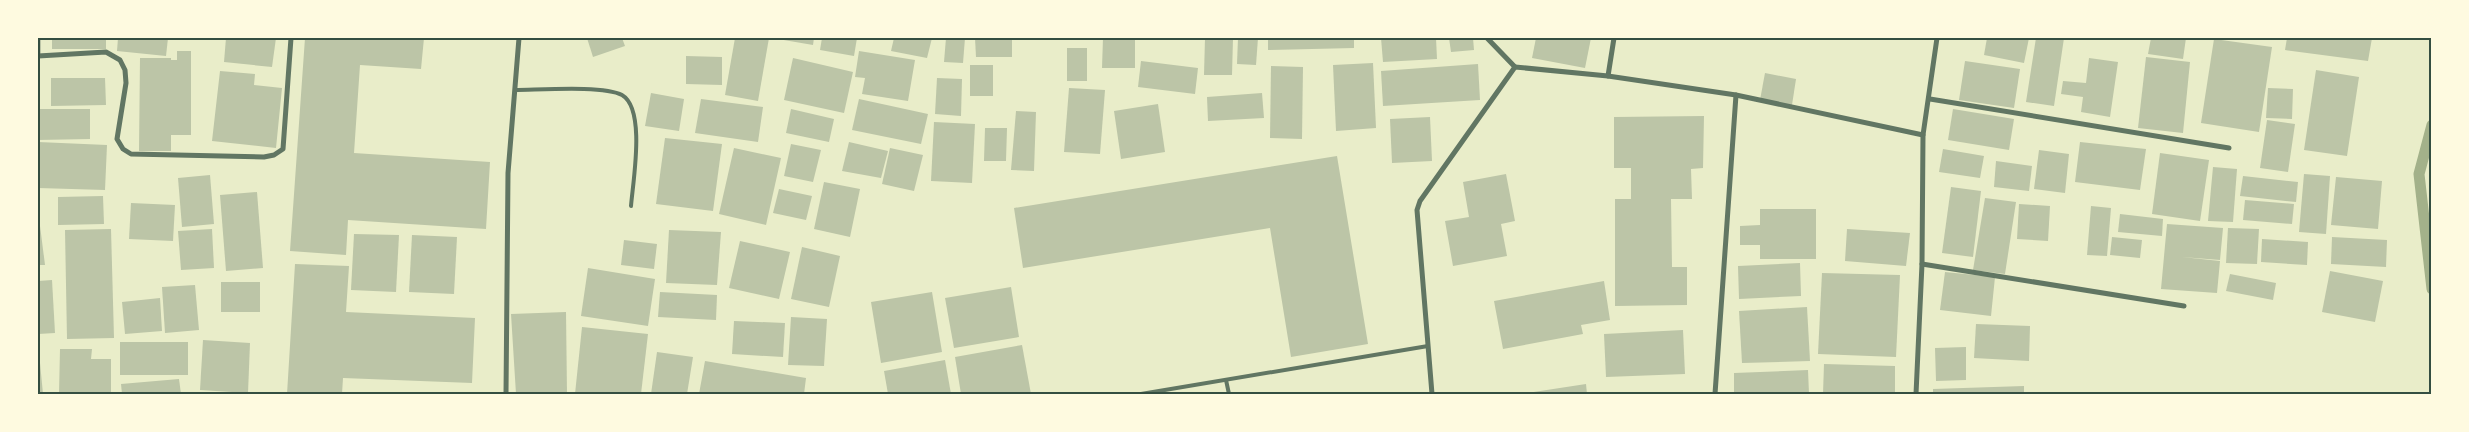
<svg xmlns="http://www.w3.org/2000/svg" width="2469" height="432" viewBox="0 0 2469 432" font-family="'Public Sans',sans-serif">
	<rect width="100%" height="100%" fill="#e9edc9"/>
	<g fill="none" stroke-linecap="round" stroke-linejoin="round">
		<polyline stroke="#a3b18a" stroke-width="11" points="2432,125 2419,174 2432,289"/>
	</g>
	<g fill="#bcc5a7">
		<rect x="38" y="38" width="3" height="17"/>
		<rect x="52" y="38" width="54" height="11"/>
		<polygon points="118,38 168,38 166,56 117,51"/>
		<polygon points="226,38 276,38 272,67 224,62"/>
		<polygon points="305,38 424,38 421,69 360,65 354,153 490,162 486,229 348,220 346,255 290,251"/>
		<polygon points="587,38 622,38 625,46 593,57"/>
		<polygon points="735,38 769,38 758,101 725,95"/>
		<polygon points="772,38 814,38 813,45"/>
		<polygon points="822,38 857,38 854,56 820,50"/>
		<polygon points="894,38 932,38 927,58 891,51"/>
		<polygon points="946,38 965,38 963,63 944,62"/>
		<polygon points="975,38 1012,38 1012,57 976,57"/>
		<polygon points="1103,38 1135,38 1135,68 1102,68"/>
		<polygon points="1205,38 1233,38 1232,75 1204,75"/>
		<polygon points="1238,38 1258,38 1256,65 1237,64"/>
		<polygon points="1268,38 1354,38 1354,48 1268,50"/>
		<polygon points="1381,38 1436,38 1437,59 1383,62"/>
		<polygon points="1449,38 1473,38 1474,50 1451,52"/>
		<polygon points="1536,38 1591,38 1585,68 1532,58"/>
		<polygon points="1987,38 2029,38 2024,63 1984,55"/>
		<polygon points="2036,38 2064,38 2054,106 2026,102"/>
		<polygon points="2151,38 2186,38 2183,59 2148,54"/>
		<polygon points="2287,38 2372,38 2368,61 2285,50"/>
		<polygon points="2214,39 2272,47 2259,132 2201,123"/>
		<rect x="1067" y="48" width="20" height="33"/>
		<polygon points="177,51 191,51 191,135 171,135 171,151 139,151 140,58 171,58 171,60 177,60"/>
		<polygon points="859,51 915,60 908,101 862,94 865,78 855,77"/>
		<polygon points="686,56 722,57 722,85 686,84"/>
		<polygon points="2146,57 2190,62 2183,133 2138,128"/>
		<polygon points="793,58 853,72 844,113 784,100"/>
		<polygon points="2089,58 2118,62 2110,117 2081,112 2083,97 2061,94 2063,81 2086,83"/>
		<polygon points="1141,61 1198,68 1195,94 1138,87"/>
		<polygon points="1965,61 2020,69 2014,108 1959,100"/>
		<polygon points="1373,63 1376,128 1336,131 1333,65"/>
		<polygon points="1478,64 1480,100 1383,106 1381,71"/>
		<rect x="970" y="65" width="23" height="31"/>
		<polygon points="1271,66 1303,67 1302,139 1270,138"/>
		<polygon points="2316,70 2359,77 2347,156 2304,150"/>
		<polygon points="220,71 255,74 254,85 282,88 276,148 212,141"/>
		<polygon points="1765,73 1796,79 1792,105 1760,100"/>
		<polygon points="51,78 105,78 106,105 51,106"/>
		<polygon points="937,78 962,79 961,116 935,114"/>
		<polygon points="1069,88 1105,90 1100,154 1064,152"/>
		<polygon points="2268,88 2293,89 2292,119 2266,118"/>
		<polygon points="651,93 684,99 679,131 645,126"/>
		<polygon points="1262,93 1264,118 1208,121 1207,97"/>
		<polygon points="701,99 763,107 758,142 695,133"/>
		<polygon points="859,99 928,114 921,144 852,130"/>
		<polygon points="1158,104 1165,152 1121,159 1114,111"/>
		<polygon points="38,109 90,109 90,139 38,140"/>
		<polygon points="791,109 834,119 829,142 786,133"/>
		<polygon points="1953,109 2014,119 2009,150 1948,140"/>
		<polygon points="1016,111 1036,112 1034,171 1011,170"/>
		<polygon points="1704,116 1703,168 1691,169 1692,199 1671,199 1672,267 1687,267 1687,305 1615,306 1615,199 1631,199 1631,168 1614,168 1614,117"/>
		<polygon points="1430,117 1432,161 1392,163 1390,119"/>
		<polygon points="2267,120 2295,124 2288,172 2260,168"/>
		<polygon points="934,122 975,124 972,183 931,181"/>
		<polygon points="985,128 1007,128 1006,161 984,161"/>
		<polygon points="665,138 722,144 713,211 656,204"/>
		<polygon points="38,142 107,145 105,190 38,188"/>
		<polygon points="849,142 888,151 881,178 842,171"/>
		<polygon points="2080,142 2146,149 2140,190 2075,182"/>
		<polygon points="791,144 821,150 813,182 784,176"/>
		<polygon points="734,148 781,158 766,225 719,214"/>
		<polygon points="890,148 923,155 914,191 882,184"/>
		<polygon points="1943,149 1984,156 1980,178 1939,172"/>
		<polygon points="2039,150 2069,154 2065,193 2034,189"/>
		<polygon points="2160,153 2209,160 2200,221 2152,214"/>
		<polygon points="1337,156 1368,344 1291,357 1270,228 1023,268 1014,208"/>
		<polygon points="1996,161 2032,166 2029,191 1994,187"/>
		<polygon points="2213,167 2237,169 2233,222 2208,221"/>
		<polygon points="1506,174 1515,221 1501,224 1507,256 1453,266 1445,221 1469,217 1463,182"/>
		<polygon points="2304,174 2330,176 2326,234 2299,232"/>
		<polygon points="210,175 214,224 182,227 178,178"/>
		<polygon points="2243,176 2298,182 2296,202 2240,196"/>
		<polygon points="2336,177 2382,181 2378,229 2331,225"/>
		<polygon points="824,182 860,189 850,237 814,229"/>
		<polygon points="1951,187 1981,191 1973,257 1942,253"/>
		<polygon points="779,189 812,196 806,220 773,213"/>
		<polygon points="257,192 263,268 226,271 220,195"/>
		<polygon points="103,196 104,224 58,225 58,197"/>
		<polygon points="1985,198 2016,202 2005,274 1973,270"/>
		<polygon points="2245,200 2294,204 2292,224 2243,220"/>
		<polygon points="131,203 175,205 173,241 129,239"/>
		<polygon points="2019,204 2050,206 2048,241 2017,239"/>
		<polygon points="2091,206 2111,208 2107,256 2087,255"/>
		<polygon points="1760,209 1816,209 1816,259 1760,259 1760,245 1740,245 1740,226 1760,225"/>
		<polygon points="2120,214 2163,219 2162,236 2118,232"/>
		<polygon points="38,218 39,218 45,265 38,265"/>
		<polygon points="2167,224 2223,228 2220,260 2182,257 2220,261 2217,293 2161,289"/>
		<polygon points="2228,228 2259,229 2257,264 2226,263"/>
		<polygon points="111,229 114,338 67,339 65,230"/>
		<polygon points="212,229 214,268 181,270 178,231"/>
		<polygon points="1847,229 1910,233 1906,266 1845,261"/>
		<polygon points="669,230 721,232 717,285 666,283"/>
		<polygon points="354,234 399,235 396,292 351,290"/>
		<polygon points="412,235 457,237 454,294 409,292"/>
		<polygon points="2112,237 2142,240 2140,258 2110,255"/>
		<polygon points="2332,237 2387,240 2386,267 2331,264"/>
		<polygon points="2262,239 2308,242 2307,265 2261,262"/>
		<polygon points="624,240 657,244 654,269 621,265"/>
		<polygon points="740,241 790,252 779,299 729,288"/>
		<polygon points="802,247 840,256 829,307 791,299"/>
		<polygon points="1800,263 1801,296 1739,299 1738,266"/>
		<polygon points="295,264 349,266 346,312 475,318 472,383 343,378 342,394 287,394"/>
		<polygon points="588,268 655,279 648,326 581,316"/>
		<polygon points="2330,271 2383,281 2375,322 2322,312"/>
		<polygon points="1945,272 1995,277 1991,316 1940,310"/>
		<polygon points="1822,273 1900,275 1896,357 1818,354"/>
		<polygon points="2230,274 2276,283 2273,300 2226,291"/>
		<polygon points="52,280 55,333 38,334 38,281"/>
		<polygon points="1604,281 1610,320 1581,325 1583,334 1503,349 1494,301"/>
		<rect x="221" y="282" width="39" height="30"/>
		<polygon points="195,285 199,330 165,333 162,287"/>
		<polygon points="1011,287 1019,337 954,348 945,298"/>
		<polygon points="660,292 717,295 716,320 658,317"/>
		<polygon points="932,292 942,352 881,363 871,302"/>
		<polygon points="160,298 162,331 125,334 122,302"/>
		<polygon points="1807,307 1810,361 1742,363 1739,311"/>
		<polygon points="566,312 567,394 516,394 511,314"/>
		<polygon points="791,317 827,319 824,366 788,365"/>
		<polygon points="734,321 785,323 783,357 732,354"/>
		<polygon points="1976,324 2030,326 2029,361 1974,358"/>
		<polygon points="582,327 648,334 641,394 575,394"/>
		<polygon points="1683,330 1685,374 1606,377 1604,334"/>
		<polygon points="203,340 250,343 248,393 200,390"/>
		<rect x="120" y="342" width="68" height="33"/>
		<polygon points="1022,345 1031,394 961,394 955,357"/>
		<polygon points="1966,347 1966,380 1936,381 1935,348"/>
		<polygon points="60,349 92,349 91,359 111,359 111,394 59,394"/>
		<polygon points="657,352 693,357 687,394 651,394"/>
		<polygon points="945,360 951,394 888,394 884,371"/>
		<polygon points="705,361 806,378 804,394 699,394"/>
		<polygon points="38,363 40,363 43,394 38,394"/>
		<polygon points="1824,364 1895,366 1895,394 1823,394"/>
		<polygon points="1808,370 1809,394 1734,394 1734,373"/>
		<polygon points="179,379 181,394 122,394 121,384"/>
		<polygon points="1586,384 1587,394 1527,394 1527,393"/>
		<polygon points="2024,386 2024,394 1933,394 1933,389"/>
	</g>
	<g fill="none" stroke-linecap="round" stroke-linejoin="round">
		<g stroke="#617663" stroke-width="4">
			<path d="M515,90C538,90 604,85 622,95C646,109 633,181 631,206"/>
			<polyline points="1226,380 1229,394"/>
			<polyline points="1141,394 1428,346"/>
		</g>
		<g stroke="#617663" stroke-width="5">
			<polyline points="1487,38 1515,67"/>
			<polyline points="38,56 106,52 120,60 125,70 126,83 117,139 123,149 131,154 264,157 274,155 283,149 291,38"/>
			<polyline points="1608,76 1614,38"/>
			<polyline points="1930,99 2229,148"/>
			<polyline points="1922,264 2184,306"/>
			<polyline points="506,394 508,173 519,38"/>
			<polyline points="1432,394 1417,210 1420,201 1515,67 1608,76 1736,95 1923,135"/>
			<polyline points="1715,394 1736,95"/>
			<polyline points="1916,394 1922,264 1923,135 1937,38"/>
		</g>
	</g>
	<rect width="2469" height="432" fill="none" stroke="#fefae0" stroke-width="78"/>
	<rect x="39" y="39" width="2391" height="354" fill="none" stroke="#344e41" stroke-width="2"/>
</svg>
